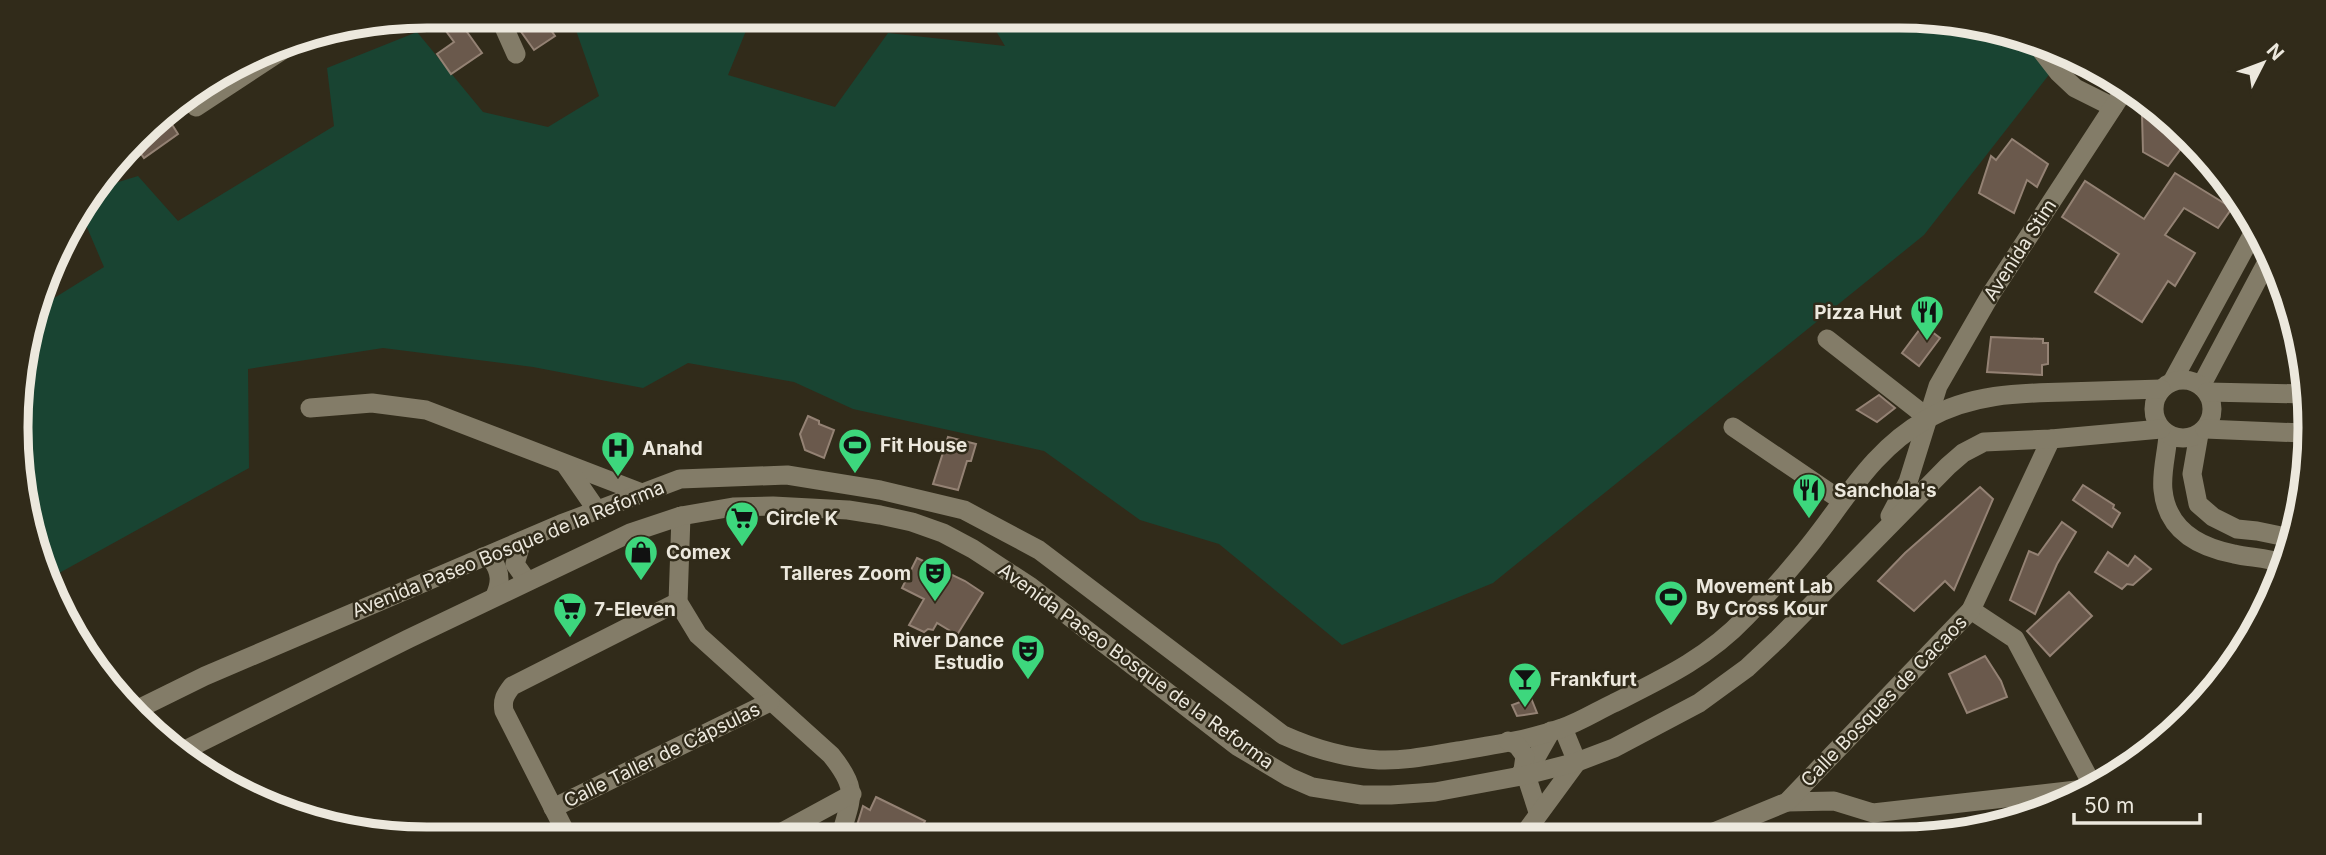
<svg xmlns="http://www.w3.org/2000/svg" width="2326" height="855" viewBox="0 0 2326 855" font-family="Inter,sans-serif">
	<rect width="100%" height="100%" fill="#312b1a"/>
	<polygon fill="#194432" points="571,16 752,16 728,75 835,107 888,33 1005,46 987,16 1898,16 2005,30 2062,58 1924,235 1493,583 1342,645 1219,544 1140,520 1044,451 853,409 794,382 688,363 643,388 533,367 383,348 248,369 249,468 52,577 24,508 19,373 43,305 104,267 80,211 99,188 138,176 178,221 334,126 327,68 417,32 483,112 548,127 599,96"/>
	<g fill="#6a594c" stroke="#948274" stroke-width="2">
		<polygon points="435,16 487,16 467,32 482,53 451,74 437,54 454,42"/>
		<polygon points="532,16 541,16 555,36 534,50 517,26"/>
		<polygon points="2155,107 2186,142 2168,166 2143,152 2142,115"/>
		<polygon points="166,115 178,134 144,158 134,144 149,126"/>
		<polygon points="2012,139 2048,164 2037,187 2027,180 2014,213 1979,193 1991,156 1996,160"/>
		<polygon points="2175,173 2232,208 2218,228 2184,208 2165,235 2195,253 2175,286 2168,281 2142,322 2095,292 2119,254 2062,217 2085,181 2144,219"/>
		<polygon points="1923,325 1940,338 1919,366 1902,353"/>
		<polygon points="1991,337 2043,339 2043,343 2048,343 2048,364 2042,365 2042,375 1987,372"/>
		<polygon points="1879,395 1895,408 1877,422 1857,410"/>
		<polygon points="808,416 819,421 819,424 834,430 824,458 805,450 800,434"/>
		<polygon points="948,437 976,444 971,461 967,461 958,490 933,484"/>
		<polygon points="2083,485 2114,505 2113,508 2120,513 2112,527 2073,500"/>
		<polygon points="1980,487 1993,499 1954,590 1945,581 1914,611 1878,581 1905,553"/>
		<polygon points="2062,522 2076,532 2057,564 2035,614 2010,600 2029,551 2038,555"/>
		<polygon points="2108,552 2128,566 2135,556 2151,569 2133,585 2127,584 2122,589 2095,572"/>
		<polygon points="917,558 965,581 983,593 957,635 937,623 933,630 928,629 924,632 909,625 924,599 902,588"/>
		<polygon points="2069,592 2092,616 2050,656 2027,631"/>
		<polygon points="1985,656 2001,681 2007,697 1967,713 1949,674"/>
		<polygon points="1531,698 1537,713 1517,716 1512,705"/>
		<polygon points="876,797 925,821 917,838 853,838 863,806 870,810"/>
	</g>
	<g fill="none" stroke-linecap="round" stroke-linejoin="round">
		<g stroke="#837c68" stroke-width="19">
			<polyline points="499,16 516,54"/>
			<polyline points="2037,45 2058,72 2075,88 2113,107"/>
			<polyline points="190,98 196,107 304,36"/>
			<polyline points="1827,339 1928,418"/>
			<polyline points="310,408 372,403 426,410 642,493"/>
			<polyline points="1733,427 1842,501"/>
			<polyline points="2199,434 2192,474 2198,504 2213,517 2237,529 2257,531 2286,537 2293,541"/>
			<path d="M2168,435C2167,452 2161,473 2163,490C2167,530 2198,547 2234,554C2250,558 2268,557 2283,564"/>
			<polyline points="565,464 596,509"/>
			<path d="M681,516L678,602L698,635L831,755C860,791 851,797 840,838"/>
			<polyline points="1971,610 2015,639 2094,788"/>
			<polyline points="1787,802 1834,801 1873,813 2094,788"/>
			<polyline points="553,808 770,702"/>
			<polyline points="1538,812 1526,775 1551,731"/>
			<polyline points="1704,836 1787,802 1971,610 2051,439"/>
			<polyline points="1522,837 1577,762 1563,728"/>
			<polyline points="771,838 852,794"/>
			<path d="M569,839L504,711C502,700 505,695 512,686L678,602"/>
		</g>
		<g stroke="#837c68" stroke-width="19">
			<polyline points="2172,382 2257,226"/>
			<polyline points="2201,386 2268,260"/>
			<polyline points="1928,418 1938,386 1991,294 2125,89"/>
		</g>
		<g stroke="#837c68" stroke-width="19">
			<circle cx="2183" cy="409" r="29"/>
			<polyline points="2207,392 2305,394"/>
			<polyline points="2205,429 2303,433"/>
			<polyline points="1890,516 1908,482 1928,418"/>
			<polyline points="522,541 515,564 527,581"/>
			<path d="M483,557L492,560C501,572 501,583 495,596"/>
			<path d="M136,710L205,676L561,524L680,479L787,475L880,490L964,510L1039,550L1283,735C1314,749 1345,758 1379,760C1406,761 1433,755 1458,751C1493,745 1529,740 1562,728C1580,722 1597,711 1614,703C1664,678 1707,658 1746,617C1773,589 1799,560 1822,529C1854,486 1879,446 1927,419C1970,394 2018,393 2066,392C2098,391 2129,390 2161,389"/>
			<polyline points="1508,741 1517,745 1525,756 1523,770 1519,776"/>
			<polyline points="177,754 408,639 630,533 681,516 733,507 773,506 848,510 880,515 912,522 943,533 973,549 1031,587 1237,746 1289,777 1312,787 1362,795 1391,795 1435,792 1526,775 1577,762 1614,748 1699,703 1747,668 1778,639 1948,466 1963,453 1984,442 2051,439 2161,429"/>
		</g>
	</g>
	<defs>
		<g id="restaurant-pin" transform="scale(1.75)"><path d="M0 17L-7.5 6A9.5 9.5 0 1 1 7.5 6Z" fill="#3dd77d" stroke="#312b1a"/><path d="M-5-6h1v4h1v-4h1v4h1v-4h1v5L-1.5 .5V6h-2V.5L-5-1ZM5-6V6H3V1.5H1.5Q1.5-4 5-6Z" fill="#111"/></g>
		<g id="stadium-pin" transform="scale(1.75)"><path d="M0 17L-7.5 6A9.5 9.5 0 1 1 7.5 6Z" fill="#3dd77d" stroke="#312b1a"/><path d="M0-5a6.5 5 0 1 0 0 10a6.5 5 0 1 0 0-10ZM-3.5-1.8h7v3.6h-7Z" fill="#111"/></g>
		<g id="hospital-pin" transform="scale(1.75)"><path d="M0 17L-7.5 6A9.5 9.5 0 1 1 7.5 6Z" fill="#3dd77d" stroke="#312b1a"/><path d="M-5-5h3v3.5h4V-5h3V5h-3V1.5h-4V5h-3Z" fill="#111"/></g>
		<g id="supermarket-pin" transform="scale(1.75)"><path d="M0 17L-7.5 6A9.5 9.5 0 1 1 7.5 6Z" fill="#3dd77d" stroke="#312b1a"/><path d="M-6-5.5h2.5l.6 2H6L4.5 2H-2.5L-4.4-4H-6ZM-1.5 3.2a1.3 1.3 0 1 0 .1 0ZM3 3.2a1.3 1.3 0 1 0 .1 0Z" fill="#111"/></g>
		<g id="shop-pin" transform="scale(1.75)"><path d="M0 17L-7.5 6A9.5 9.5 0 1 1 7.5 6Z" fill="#3dd77d" stroke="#312b1a"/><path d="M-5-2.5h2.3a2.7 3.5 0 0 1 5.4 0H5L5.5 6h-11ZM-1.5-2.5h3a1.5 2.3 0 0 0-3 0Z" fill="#111"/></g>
		<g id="theatre-pin" transform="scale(1.75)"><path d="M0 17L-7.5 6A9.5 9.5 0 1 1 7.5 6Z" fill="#3dd77d" stroke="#312b1a"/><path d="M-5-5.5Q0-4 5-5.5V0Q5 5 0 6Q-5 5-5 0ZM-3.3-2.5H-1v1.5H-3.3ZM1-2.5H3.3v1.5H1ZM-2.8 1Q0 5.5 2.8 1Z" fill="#111"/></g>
		<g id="bar-pin" transform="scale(1.75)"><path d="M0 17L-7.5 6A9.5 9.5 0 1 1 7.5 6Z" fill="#3dd77d" stroke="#312b1a"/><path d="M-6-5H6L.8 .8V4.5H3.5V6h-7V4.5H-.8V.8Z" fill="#111"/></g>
	</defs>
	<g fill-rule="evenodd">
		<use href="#restaurant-pin" x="1927" y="312"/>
		<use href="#stadium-pin" x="855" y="445"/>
		<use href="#hospital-pin" x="618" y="448"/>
		<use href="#restaurant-pin" x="1809" y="490"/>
		<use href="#supermarket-pin" x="742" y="518"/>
		<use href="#shop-pin" x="641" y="552"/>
		<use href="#theatre-pin" x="935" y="573"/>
		<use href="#stadium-pin" x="1671" y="597"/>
		<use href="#supermarket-pin" x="570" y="609"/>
		<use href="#theatre-pin" x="1028" y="651"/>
		<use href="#bar-pin" x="1525" y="679"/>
	</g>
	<g text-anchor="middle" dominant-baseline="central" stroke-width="5" stroke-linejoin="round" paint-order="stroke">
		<g font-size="19" fill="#ece8dd" stroke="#312b1a">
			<text transform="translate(2020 250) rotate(-57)">Avenida Stim</text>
			<text transform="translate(508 549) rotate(-22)">Avenida Paseo Bosque de la Reforma</text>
			<text transform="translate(1136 666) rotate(36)">Avenida Paseo Bosque de la Reforma</text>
			<text transform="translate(1884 701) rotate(-46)">Calle Bosques de Cacaos</text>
			<text transform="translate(662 755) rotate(-26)">Calle Taller de Cápsulas</text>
		</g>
		<g font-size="19" font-weight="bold" fill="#ece8dd" stroke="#312b1a" text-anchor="start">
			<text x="1902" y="312" text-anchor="end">Pizza Hut</text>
			<text x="880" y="445">Fit House</text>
			<text x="642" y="448">Anahd</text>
			<text x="1834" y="490">Sanchola's</text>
			<text x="766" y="518">Circle K</text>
			<text x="666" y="552">Comex</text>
			<text x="911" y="573" text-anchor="end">Talleres Zoom</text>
			<text x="1696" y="586">Movement Lab<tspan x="1696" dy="22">By Cross Kour</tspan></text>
			<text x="594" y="609">7-Eleven</text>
			<text x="1004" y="640" text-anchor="end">River Dance<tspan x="1004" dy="22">Estudio</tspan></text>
			<text x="1550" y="679">Frankfurt</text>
		</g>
	</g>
	<path d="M0 0H2326V855H0ZM427 28H1899A399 399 0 0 1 2298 427V428A399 399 0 0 1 1899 827H427A399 399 0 0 1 28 428V427A399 399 0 0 1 427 28Z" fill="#312b1a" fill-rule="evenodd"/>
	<path fill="none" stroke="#ece8dd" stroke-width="9" d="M427 28H1899A399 399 0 0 1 2298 427V428A399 399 0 0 1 1899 827H427A399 399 0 0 1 28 428V427A399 399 0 0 1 427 28Z"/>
	<g transform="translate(2263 63) rotate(48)" stroke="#312b1a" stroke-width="5" paint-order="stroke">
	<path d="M0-5L12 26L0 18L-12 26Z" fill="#ece8dd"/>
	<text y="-10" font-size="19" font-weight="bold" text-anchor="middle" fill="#ece8dd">N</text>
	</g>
	<path d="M2074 813v10h126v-10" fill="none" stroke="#ece8dd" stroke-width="3.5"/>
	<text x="2084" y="813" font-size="21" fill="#ece8dd" stroke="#312b1a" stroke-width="5" paint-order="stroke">50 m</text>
</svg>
